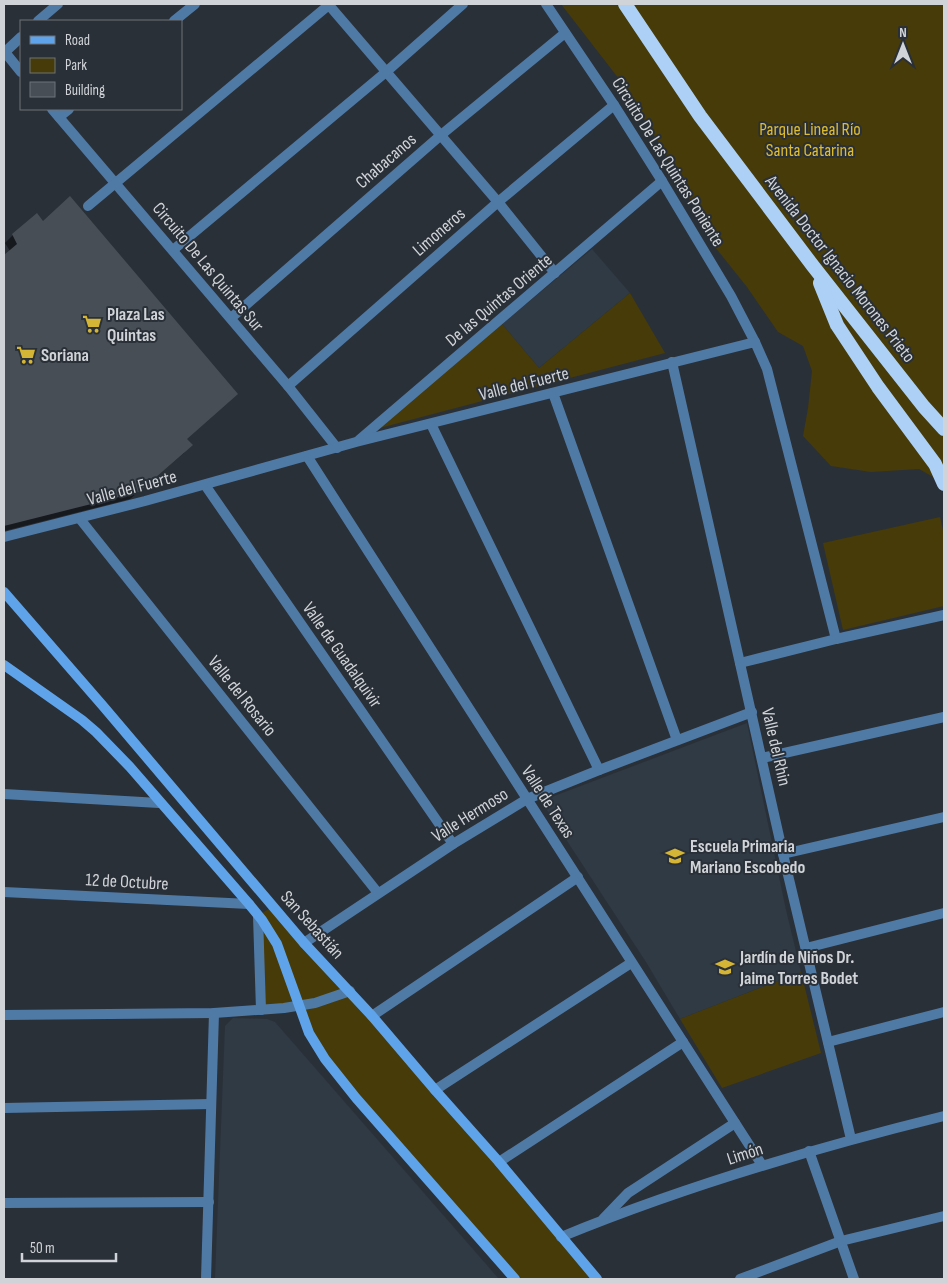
<svg xmlns="http://www.w3.org/2000/svg" width="948" height="1283" viewBox="0 0 948 1283" font-family="'Sofia Sans Condensed',sans-serif">
	<rect width="100%" height="100%" fill="#2a3037"/>
	<g fill="#2f3a45">
		<polygon points="592,249 630,293 539,368 502,324"/>
		<polygon points="747,723 786,910 801,972 680,1019 646,962 541,801"/>
		<polygon points="233,1018 267,1019 275,1022 499,1279 215,1278 225,1026"/>
	</g>
	<g fill="#473b09">
		<polygon points="561,4 944,4 944,483 919,469 871,472 831,466 803,436 808,408 812,371 803,346 778,332 747,287 715,247 657,140 619,79"/>
		<polygon points="630,293 665,353 376,429 502,324 539,368"/>
		<polygon points="940,517 944,535 944,606 843,630 823,543"/>
		<polygon points="273,906 597,1279 515,1279 337,1074 299,1007 261,1010 258,916"/>
		<polygon points="801,972 821,1053 722,1088 680,1019"/>
	</g>
	<polygon fill="#0007" points="13,235 186,440 184,453 130,499 4,531 4,257 10,251 5,243"/>
	<polygon fill="#484e56" points="70,196 238,394 187,439 193,445 139,492 4,526 4,255 17,244 12,234 37,213 43,221"/>
	<g fill="none" stroke-linecap="round" stroke-linejoin="round">
		<g stroke="#507aa6" stroke-width="10">
			<polyline points="328,4 498,202 555,273"/>
			<polyline points="546,4 614,105 662,181 731,296 755,342"/>
			<polyline points="38,21 58,4"/>
			<polyline points="174,21 195,4"/>
			<polyline points="4,51 21,72"/>
			<polyline points="5,52 21,37"/>
			<polyline points="52,109 288,386 337,448"/>
			<polyline points="59,117 69,109"/>
			<polyline points="88,206 330,4"/>
			<polyline points="173,250 386,72 463,4"/>
			<polyline points="231,318 441,135 565,33"/>
			<polyline points="672,362 783,854 851,1139"/>
			<polyline points="288,386 498,202 614,105"/>
			<polyline points="553,393 677,740"/>
			<polyline points="431,424 599,770"/>
			<polyline points="359,440 662,181"/>
			<polyline points="307,456 762,1165"/>
			<polyline points="205,485 453,844"/>
			<polyline points="80,519 378,893"/>
			<polyline points="4,537 145,501 356,442 755,342 767,369 836,639"/>
			<polyline points="740,663 836,639 944,615"/>
			<polyline points="762,758 944,717"/>
			<polyline points="4,794 159,803"/>
			<polyline points="783,854 944,817"/>
			<polyline points="258,916 261,1010"/>
			<polyline points="304,943 453,844 527,799 599,770 752,712"/>
			<polyline points="806,948 944,913"/>
			<polyline points="4,1015 214,1013 284,1008 315,1003 350,991"/>
			<polyline points="372,1016 578,877"/>
			<polyline points="828,1042 944,1012"/>
			<polyline points="435,1090 631,963"/>
			<polyline points="4,1108 211,1104"/>
			<polyline points="809,1151 854,1279"/>
			<polyline points="499,1162 683,1042"/>
			<polyline points="4,1203 209,1202"/>
			<polyline points="603,1219 628,1193 735,1123"/>
			<path d="M561,1237C685,1186 814,1148 944,1116"/>
			<polyline points="206,1279 214,1013"/>
			<polyline points="740,1279 841,1241 944,1216"/>
		</g>
		<polyline stroke="#507aa6" stroke-width="10" points="4,892 249,904"/>
		<g stroke="#5fa4ea" stroke-width="10">
			<polyline points="4,592 103,706 304,943 372,1016 435,1090 499,1162 597,1279"/>
			<polyline points="4,665 82,720 96,732 130,767 249,904 262,920 277,944 309,1033 325,1059 356,1098 515,1279"/>
		</g>
		<g stroke="#acd0f6" stroke-width="14">
			<polyline points="625,4 700,116 813,266 924,407 944,429"/>
			<polyline points="820,283 837,325 878,387 935,464 944,484"/>
		</g>
	</g>
	<defs>
		<g id="supermarket-bare" transform="scale(1.5)"><path d="M-6-5.5h2.5l.6 2H6L4.5 2H-2.5L-4.4-4H-6ZM-1.5 3.2a1.3 1.3 0 1 0 .1 0ZM3 3.2a1.3 1.3 0 1 0 .1 0Z" fill="#d5b535" stroke="#2a3037" stroke-width="2.5" paint-order="stroke"/></g>
		<g id="school-bare" transform="scale(1.5)"><path d="M0-5L7-2L0 1L-7-2ZM-4 1L0 2.5L4 1V4Q0 6-4 4Z" fill="#d5b535" stroke="#2a3037" stroke-width="2.5" paint-order="stroke"/></g>
	</defs>
	<g fill-rule="evenodd">
		<use href="#supermarket-bare" x="92" y="324"/>
		<use href="#supermarket-bare" x="26" y="355"/>
		<use href="#school-bare" x="675" y="856"/>
		<use href="#school-bare" x="725" y="967"/>
	</g>
	<g text-anchor="middle" dominant-baseline="central" stroke-width="4" stroke-linejoin="round" paint-order="stroke">
		<g font-size="18" fill="#e0bd2d" stroke="#2a3037">
			<text x="810" y="129">Parque Lineal Río<tspan x="810" dy="21">Santa Catarina</tspan></text>
		</g>
		<g font-size="18" fill="#d0d4d9" stroke="#2a3037">
			<text transform="translate(386 161) rotate(-41)">Chabacanos</text>
			<text transform="translate(668 162) rotate(58)">Circuito De Las Quintas Poniente</text>
			<text transform="translate(439 232) rotate(-41)">Limoneros</text>
			<text transform="translate(208 267) rotate(50)">Circuito De Las Quintas Sur</text>
			<text transform="translate(840 269) rotate(52)">Avenida Doctor Ignacio Morones Prieto</text>
			<text transform="translate(499 300) rotate(-40)">De las Quintas Oriente</text>
			<text transform="translate(524 384) rotate(-14)">Valle del Fuerte</text>
			<text transform="translate(132 488) rotate(-15)">Valle del Fuerte</text>
			<text transform="translate(342 655) rotate(55)">Valle de Guadalquivir</text>
			<text transform="translate(242 696) rotate(51)">Valle del Rosario</text>
			<text transform="translate(776 747) rotate(77)">Valle del Rhin</text>
			<text transform="translate(548 802) rotate(57)">Valle de Texas</text>
			<text transform="translate(470 815) rotate(-32)">Valle Hermoso</text>
			<text transform="translate(127 882) rotate(3)">12 de Octubre</text>
			<text transform="translate(312 925) rotate(48)">San Sebastián</text>
			<text transform="translate(745 1154) rotate(-18)">Limón</text>
		</g>
		<g font-size="18" font-weight="bold" fill="#d0d4d9" stroke="#2a3037" text-anchor="start">
			<text x="107" y="314">Plaza Las<tspan x="107" dy="21">Quintas</tspan></text>
			<text x="41" y="355">Soriana</text>
			<text x="690" y="846">Escuela Primaria<tspan x="690" dy="21">Mariano Escobedo</tspan></text>
			<text x="740" y="957">Jardín de Niños Dr.<tspan x="740" dy="21">Jaime Torres Bodet</tspan></text>
		</g>
	</g>
	<rect width="948" height="1283" fill="none" stroke="#d0d4d9" stroke-width="10"/>
	<rect x="20" y="20" width="162" height="90" fill="#2a3037" stroke="#6c7278"/>
	<rect x="30" y="36" width="25" height="8" fill="#5fa4ea" stroke="#6c7278"/>
	<text x="65" y="45" font-size="15" fill="#d0d4d9">Road</text>
	<rect x="30" y="58" width="25" height="15" fill="#473b09" stroke="#6c7278"/>
	<text x="65" y="70" font-size="15" fill="#d0d4d9">Park</text>
	<rect x="30" y="82" width="25" height="15" fill="#484e56" stroke="#6c7278"/>
	<text x="65" y="95" font-size="15" fill="#d0d4d9">Building</text>
	<g transform="translate(903 45)" stroke="#2a3037" stroke-width="4" paint-order="stroke">
	<path d="M0-4L9 19L0 12L-9 19Z" fill="#d0d4d9"/>
	<text y="-8" font-size="14" font-weight="bold" text-anchor="middle" fill="#d0d4d9">N</text>
	</g>
	<path d="M22 1253v8h94v-8" fill="none" stroke="#d0d4d9" stroke-width="2.5"/>
	<text x="30" y="1253" font-size="15" fill="#d0d4d9" stroke="#2a3037" stroke-width="4" paint-order="stroke">50 m</text>
</svg>
